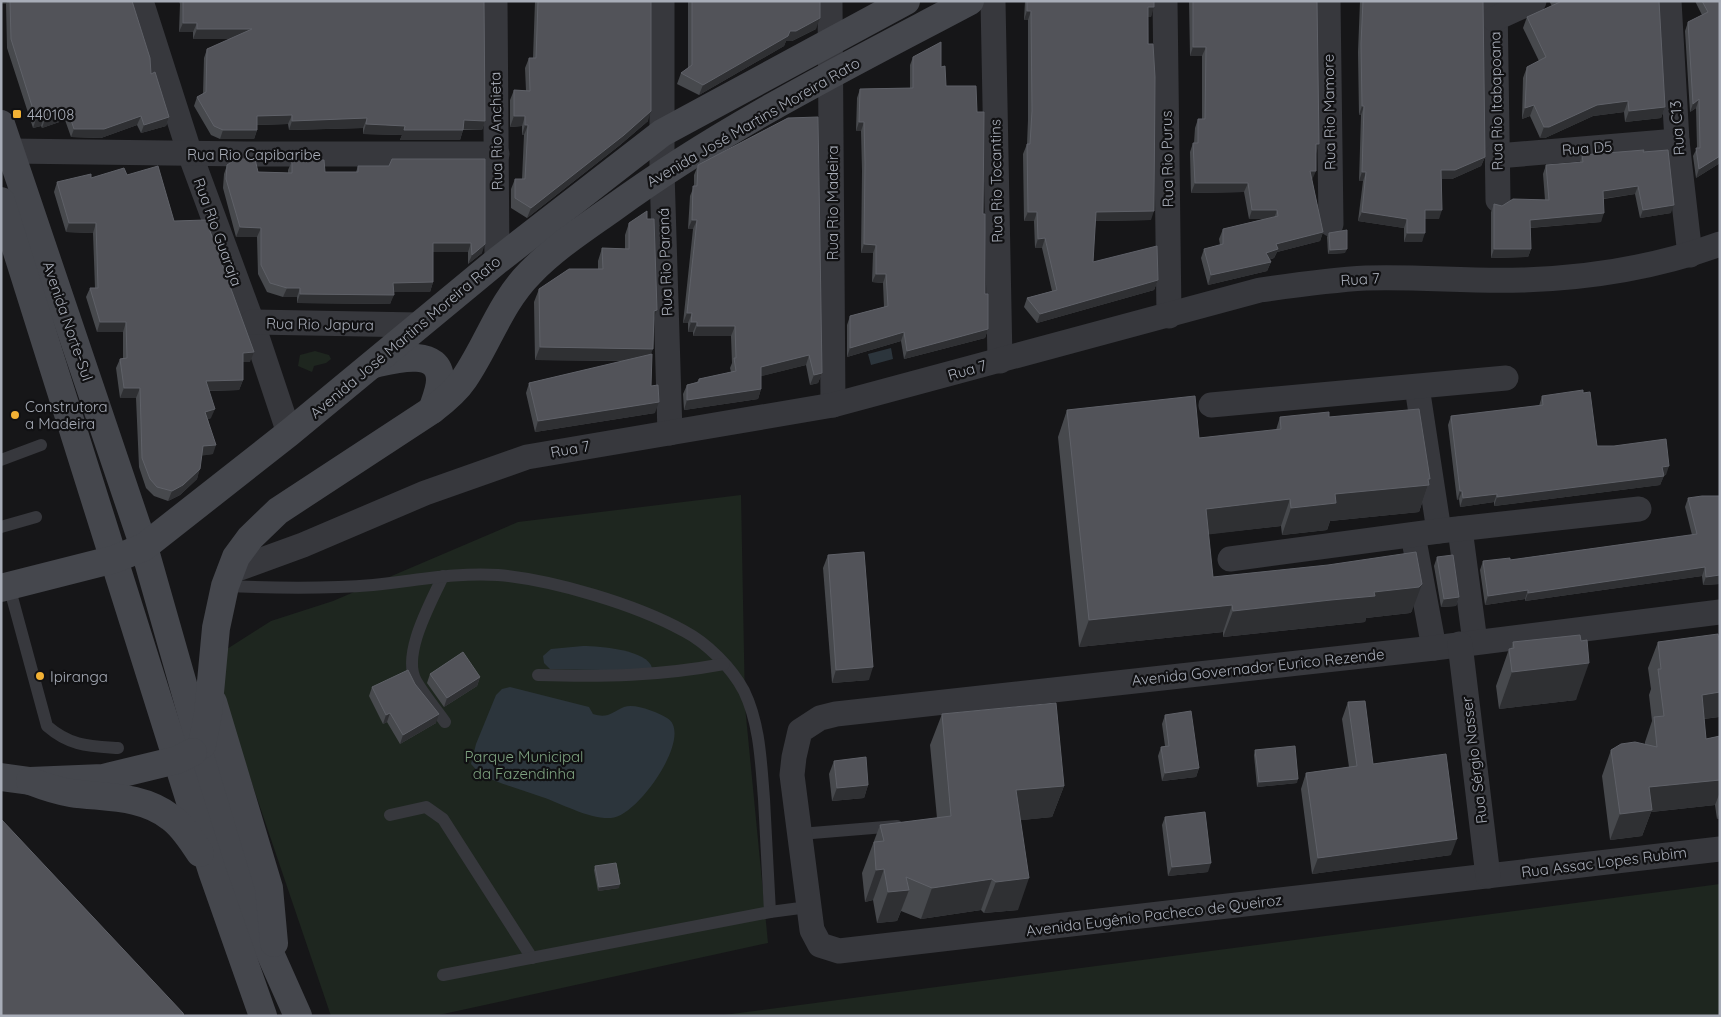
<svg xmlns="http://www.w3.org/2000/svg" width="1721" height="1017" viewBox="0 0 1721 1017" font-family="Quicksand,sans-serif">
	<rect width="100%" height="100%" fill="#161618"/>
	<g fill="#1e261f">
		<polygon points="315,351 329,355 331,359 326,363 314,366 312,372 298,366 300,355"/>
		<polygon points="741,495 745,706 768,943 434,1016 331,1016 222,695 227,649 271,621 333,601 518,522"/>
		<polygon points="1720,884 1720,1016 716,1016"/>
	</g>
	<g fill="#2c353c">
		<polygon points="891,348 893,359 871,365 868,354"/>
		<path d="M583,646C600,646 648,650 652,668L649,671L550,669L544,663L543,656L551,649Z"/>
		<path d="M510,687L589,707L593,714C608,719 612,712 624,707C635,703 657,712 667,718C695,734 638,817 611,818C588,819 563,804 542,797C522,790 501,784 481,775L471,764L476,744L496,695L502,689Z"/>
	</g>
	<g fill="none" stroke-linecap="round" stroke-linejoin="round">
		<g stroke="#37383d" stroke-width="12">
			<polyline points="1,460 41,445"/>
			<polyline points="1,527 36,517"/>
			<path d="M443,576C432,601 401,654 416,681C424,695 436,709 445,722"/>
			<path d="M9,586L47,726C70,746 88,746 118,748"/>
			<path d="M225,586C274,588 324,589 373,585C415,581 456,572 498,575C553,580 635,604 684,631C707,643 732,668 744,691C760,724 761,763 764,799C766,836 768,874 770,912"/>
			<path d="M538,675C604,677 659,676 724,664"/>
			<polyline points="390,815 426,807 443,819 532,958"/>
			<polyline points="800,834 897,826"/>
			<polyline points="443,975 770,912 808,907"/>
		</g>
		<g stroke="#37383d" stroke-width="25">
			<polyline points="141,1 190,154 252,322 289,433"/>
			<polyline points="495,1 497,261"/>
			<polyline points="662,1 662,172 670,433"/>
			<polyline points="830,1 833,405"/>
			<polyline points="993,1 1000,361"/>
			<polyline points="1165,1 1169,316"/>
			<polyline points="1328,1 1331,224"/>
			<polyline points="1495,1 1498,200"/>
			<polyline points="1669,1 1677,141 1690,255"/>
			<polyline points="1494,19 1534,1"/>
			<polyline points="10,151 247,154 497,154"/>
			<polyline points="1497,156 1677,141"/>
			<polyline points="252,322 419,325"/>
			<polyline points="1417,387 1439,531"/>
			<polyline points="1211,405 1506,378"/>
			<polyline points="1460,529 1475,642"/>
			<polyline points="1413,535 1434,648"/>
			<polyline points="1230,559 1439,531 1639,509"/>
			<path d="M229,572L303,545L425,493L527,457L833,405L1260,290C1295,285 1330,280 1366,278C1418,276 1470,282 1522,280C1589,278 1657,267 1720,244"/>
			<polyline points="1720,612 1434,648 836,714 820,718 800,731 794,757 792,775 812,930 820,945 839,951 1720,849"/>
			<polyline points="1460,644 1488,876"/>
		</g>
		<g stroke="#45474d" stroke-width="28">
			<polyline points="1,124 144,547 241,888 298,1016"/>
			<polyline points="1,201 212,871 263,1016"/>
			<path d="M374,364C392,360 440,346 440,380C440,390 435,401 432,410"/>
			<polyline points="1,588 115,559 144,547 289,433 497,261 662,133 906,1"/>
			<polyline points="213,702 269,888 274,943"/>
			<path d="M202,745L208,714L216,628L225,586L236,557L250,538L278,511L432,410C444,401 456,391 464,379C488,344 500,303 530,273C554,248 585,228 613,208C724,127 849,65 970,1"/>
			<polyline points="1,777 30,781 103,778 177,760 193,752"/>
			<path d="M30,781C43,786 56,791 71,793C106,798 141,795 170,817C183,826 191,840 200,853"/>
		</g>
	</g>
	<g fill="#47494d">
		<polygon points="1,1 132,1 151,74 169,117 166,126 141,133 137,125 101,138 71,137 65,120 42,128 41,126 33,128 7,48 6,4"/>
		<polygon points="179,1 484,1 485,121 482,130 463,130 460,140 400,140 402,135 363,134 363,128 289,130 288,124 257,125 257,130 254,139 220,139 211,135 194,106 197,97 203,94 204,58 207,49 231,39 193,39 193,32 179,32 180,4"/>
		<polygon points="535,1 651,1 648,121 620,145 527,218 511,208 511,189 515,179 522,179 524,135 522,135 522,126 510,127 510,100 514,90 526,91 525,68 529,58 533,58"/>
		<polygon points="688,1 820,1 816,29 792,41 786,41 784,46 699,95 677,84 681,73 688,68"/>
		<polygon points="1025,1 1154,1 1151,17 1148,17 1151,220 1095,221 1093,262 1158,280 1154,290 1037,323 1024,307 1027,298 1052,291 1042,248 1035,248 1034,221 1024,221 1023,154 1027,144 1028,120 1028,20 1024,20"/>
		<polygon points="1189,1 1317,1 1316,153 1312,180 1323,232 1320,241 1277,252 1274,258 1269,260 1271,262 1267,271 1208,285 1201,258 1204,249 1220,245 1219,239 1223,229 1264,219 1249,219 1244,192 1191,193 1190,152 1193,143 1194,143 1195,128 1198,119 1202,119 1202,56 1190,56"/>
		<polygon points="1360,1 1483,1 1485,157 1481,166 1452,179 1442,179 1439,219 1425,219 1422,242 1404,242 1404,228 1358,221 1363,181 1359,181 1361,115 1359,115 1358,52"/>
		<polygon points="1549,1 1659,1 1665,107 1661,118 1625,122 1624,112 1593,116 1545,138 1540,138 1530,116 1522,119 1523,78 1527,67 1539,61 1523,28 1527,17 1552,6"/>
		<polygon points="1695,1 1720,1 1720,163 1696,178 1693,156 1697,148 1696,108 1690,112 1685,31 1688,22 1702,15"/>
		<polygon points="913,57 941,67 946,86 977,112 983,214 985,294 988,329 985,338 904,359 901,341 847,357 847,325 850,316 884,307 883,283 872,282 873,253 861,253 862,171 861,131 856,131 857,98 860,89 910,88 910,65"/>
		<polygon points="1643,152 1671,213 1640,218 1635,194 1604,199 1601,222 1530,228 1531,249 1528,257 1491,258 1491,212 1494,204 1502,206 1545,200 1543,174 1546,165 1580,162 1582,155"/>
		<polygon points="292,161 325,172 356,172 358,166 389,166 482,253 468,264 468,252 433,252 433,282 430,292 394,292 390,304 297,303 297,297 283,297 267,292 258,274 257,237 236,237 223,188 224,174 227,165 258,172 288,173 288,170"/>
		<polygon points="698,165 822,373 818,383 810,385 806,365 761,376 761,389 758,399 684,410 683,394 687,385 697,382 699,379 731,372 730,368 732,363 731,336 693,336 693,332 688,332 688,323 683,323 693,229 688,229 690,196 694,186 694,175"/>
		<polygon points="127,175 174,221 250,362 243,362 243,380 239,390 209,391 211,418 208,419 213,454 202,455 197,479 180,495 168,501 154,496 146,488 139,467 136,398 120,398 116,368 120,359 123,358 123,332 97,332 86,297 90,288 95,288 93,233 66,232 54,192 57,182 91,178"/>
		<polygon points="629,223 654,319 651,354 651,386 655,413 535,432 526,393 529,383 624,361 535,360 534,302 539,289 598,269 598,261 602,248 625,249 625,235"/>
		<polygon points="1329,233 1345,253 1328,254 1327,237"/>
		<polygon points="1542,396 1597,446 1666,475 1664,475 1660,485 1494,506 1494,502 1460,507 1459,499 1457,500 1448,425 1451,416 1539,406"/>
		<polygon points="1067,410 1199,438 1276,430 1280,417 1329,417 1430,479 1419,512 1330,521 1327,530 1282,535 1281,526 1208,534 1213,577 1412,611 1410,613 1366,618 1365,622 1223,637 1223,632 1079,647 1058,437"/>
		<polygon points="1688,498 1720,584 1703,585 1702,576 1525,601 1525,599 1485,605 1480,570 1483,561 1510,560 1692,535 1685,507"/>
		<polygon points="828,555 869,680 832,683 823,568"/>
		<polygon points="1437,557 1459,597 1456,606 1441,607 1434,566"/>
		<polygon points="1581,641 1576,700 1499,709 1496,686 1509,649 1511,649 1513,642"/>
		<polygon points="1658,642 1720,644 1720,715 1719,717 1704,719 1706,739 1720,736 1720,819 1717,819 1715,805 1651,812 1642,836 1610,840 1602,776 1611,750 1645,744 1645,742 1652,721 1649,695 1651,689 1648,668"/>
		<polygon points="430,674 480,677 477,686 444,707 427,683"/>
		<polygon points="372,687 436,723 400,744 387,722 383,724 369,696"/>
		<polygon points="1348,702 1373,764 1451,855 1312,874 1301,789 1306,773 1349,767 1342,719"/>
		<polygon points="942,714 1064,786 1052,817 1021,820 1018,910 984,913 981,910 921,919 901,911 897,921 877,923 873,900 865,902 862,873 880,825 937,818 930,745"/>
		<polygon points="1165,715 1199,768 1196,777 1162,781 1158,756 1161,747 1165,746 1162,724"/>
		<polygon points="1255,750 1297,783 1257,787 1254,755"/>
		<polygon points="834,761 868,785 864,798 832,801 829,774"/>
		<polygon points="1165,817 1208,872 1168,876 1162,825"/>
		<polygon points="595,866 619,888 598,891 594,870"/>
	</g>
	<g fill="#2f3033">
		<polygon points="1,1 7,1 6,4 1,4"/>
		<polygon points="1148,7 1154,7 1151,17 1144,17"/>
		<polygon points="1027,11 1031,11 1028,20 1024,20"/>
		<polygon points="820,18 816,29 792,41 786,41 784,46 699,95 703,85 790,31"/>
		<polygon points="183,23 197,23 193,32 179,32"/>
		<polygon points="197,29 252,29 249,39 193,39"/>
		<polygon points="1193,47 1206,47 1202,56 1190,56"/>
		<polygon points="1699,99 1696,108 1690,112 1693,104"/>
		<polygon points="1628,101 1624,112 1593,116 1545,138 1540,138 1544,127 1597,105"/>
		<polygon points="1534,105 1530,116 1522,119 1525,108"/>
		<polygon points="1362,106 1364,106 1361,115 1359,115"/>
		<polygon points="1665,107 1661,118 1625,122 1629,111"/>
		<polygon points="68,111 65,120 42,128 45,119"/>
		<polygon points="651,111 648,121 620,145 527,218 531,208"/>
		<polygon points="292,115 288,124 253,125 257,116"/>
		<polygon points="141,116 137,125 101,138 71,137 74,129"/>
		<polygon points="514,116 525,116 522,126 510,127"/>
		<polygon points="44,117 41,126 33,128 36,119"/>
		<polygon points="169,117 166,126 141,133 144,125"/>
		<polygon points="367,118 363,128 289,130 292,121"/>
		<polygon points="464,120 485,121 482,130 461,129"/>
		<polygon points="859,122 864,122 861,131 856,131"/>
		<polygon points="366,124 405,126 463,130 460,140 400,140 402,135 363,134"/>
		<polygon points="525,125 528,125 524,135 522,135"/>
		<polygon points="223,130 257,130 254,139 220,139"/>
		<polygon points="1316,144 1319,144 1316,154"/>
		<polygon points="1720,156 1720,163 1696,178 1699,169"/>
		<polygon points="1485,157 1481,166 1452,179 1438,179 1441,170"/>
		<polygon points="1310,171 1316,171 1312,180 1306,180"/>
		<polygon points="1362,172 1366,172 1363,181 1359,181"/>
		<polygon points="1195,183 1248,183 1244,192 1191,193"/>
		<polygon points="1638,186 1635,194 1600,199 1603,191"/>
		<polygon points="1674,205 1671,213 1640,218 1643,210"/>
		<polygon points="1252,210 1277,210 1274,219 1249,219"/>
		<polygon points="1425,210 1442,210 1439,219 1422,219"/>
		<polygon points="1154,211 1151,220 1093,221 1096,212"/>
		<polygon points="1028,212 1037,212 1034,221 1024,221"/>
		<polygon points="1362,212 1407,219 1404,228 1358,221"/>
		<polygon points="1604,213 1601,222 1527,228 1530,220"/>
		<polygon points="692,220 697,220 693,229 688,229"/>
		<polygon points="69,223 96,223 93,233 66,232"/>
		<polygon points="240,227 261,228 257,237 236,237"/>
		<polygon points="1323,232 1320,241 1277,252 1274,258 1262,262 1266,253 1276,244"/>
		<polygon points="1407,233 1425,233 1422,242 1404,242"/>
		<polygon points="1045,238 1042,248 1035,248 1038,239"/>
		<polygon points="433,243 471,243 468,252 430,252"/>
		<polygon points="485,244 482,253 468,264 472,255"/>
		<polygon points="864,244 876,245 873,253 861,253"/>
		<polygon points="1347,249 1345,253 1328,254 1330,250"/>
		<polygon points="1494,249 1531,249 1528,257 1491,258"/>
		<polygon points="1271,262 1267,271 1208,285 1211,275"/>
		<polygon points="876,274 886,274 883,283 872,282"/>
		<polygon points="1158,280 1154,290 1037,323 1040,314"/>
		<polygon points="433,282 430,292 390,292 393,283"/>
		<polygon points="287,288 300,288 297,297 283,297"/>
		<polygon points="300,294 394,295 390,304 297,303"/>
		<polygon points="657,310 652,323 654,311"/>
		<polygon points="687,313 692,313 688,323 683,323"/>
		<polygon points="100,322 126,322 123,332 97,332"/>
		<polygon points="691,322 697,322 693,332 688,332"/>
		<polygon points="697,326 735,326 731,336 693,336"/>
		<polygon points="988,329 985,338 904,359 907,351"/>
		<polygon points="904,332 901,341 847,357 850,348"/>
		<polygon points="540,347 653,349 648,361 535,360"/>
		<polygon points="254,352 250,362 240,362 243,353"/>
		<polygon points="809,355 806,365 758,377 761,367"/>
		<polygon points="822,373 818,383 810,385 814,375"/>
		<polygon points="243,380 239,390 202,391 206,381"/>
		<polygon points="124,388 140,388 136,398 120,398"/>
		<polygon points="761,389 758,399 684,410 687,400"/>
		<polygon points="659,402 655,413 535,432 538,421"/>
		<polygon points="215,409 211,418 202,422 205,412"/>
		<polygon points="216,445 213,454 200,456 203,446"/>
		<polygon points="1669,466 1666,475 1659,476 1662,467"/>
		<polygon points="200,469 197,479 180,495 168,501 172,491"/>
		<polygon points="1664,476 1660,485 1494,506 1497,497"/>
		<polygon points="1430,479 1419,512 1330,521 1327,530 1282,535 1291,508 1335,494"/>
		<polygon points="1460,491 1462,491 1459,499 1457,500"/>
		<polygon points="1497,494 1494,502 1460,507 1463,498"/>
		<polygon points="1290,499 1281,526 1196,536 1206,509"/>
		<polygon points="1705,567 1702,576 1525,601 1528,593"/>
		<polygon points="1720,575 1720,584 1703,585 1706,577"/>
		<polygon points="1422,584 1412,611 1410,613 1366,618 1365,622 1223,637 1233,611 1374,592"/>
		<polygon points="1528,590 1525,599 1485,605 1488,596"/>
		<polygon points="1459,597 1456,606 1441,607 1444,599"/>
		<polygon points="1232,605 1223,632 1079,647 1089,620"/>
		<polygon points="1589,663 1576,700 1499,709 1512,672"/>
		<polygon points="873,667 869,680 832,683 836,670"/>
		<polygon points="480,677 477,686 444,707 447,698"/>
		<polygon points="1720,692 1720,715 1719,717 1693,720 1702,695"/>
		<polygon points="390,713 387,722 383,724 386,715"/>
		<polygon points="439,714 436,723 400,744 403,735"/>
		<polygon points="1199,768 1196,777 1162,781 1165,773"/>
		<polygon points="1298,779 1297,783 1257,787 1259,782"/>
		<polygon points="1720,780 1720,792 1715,805 1651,812 1642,836 1610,840 1620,814 1649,787"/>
		<polygon points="868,785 864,798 832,801 837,788"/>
		<polygon points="1064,786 1052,817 1005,822 1016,790"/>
		<polygon points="1720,812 1720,819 1717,819"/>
		<polygon points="1457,839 1451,855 1312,874 1318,858"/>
		<polygon points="1211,863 1208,872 1168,876 1172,867"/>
		<polygon points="884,869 873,900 865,902 876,870"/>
		<polygon points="1029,878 1018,910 984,913 996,882"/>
		<polygon points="992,879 981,910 921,919 932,888"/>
		<polygon points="620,884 619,888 598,891 599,887"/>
		<polygon points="909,890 897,921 877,923 888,892"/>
	</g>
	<g fill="#525359" stroke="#5f6168">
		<polygon points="10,1 132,1 150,58 151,74 155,72 169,117 144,125 141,116 104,129 74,129 68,111 45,119 44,117 36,119 11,39"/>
		<polygon points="183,1 484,1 485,121 464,120 463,130 404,130 405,126 366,124 367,118 292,121 292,115 257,116 257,130 223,130 214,126 197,97 206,92 207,49 252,29 197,29 197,23 183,23"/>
		<polygon points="538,1 651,1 651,111 624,135 531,208 515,198 515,179 525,179 528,125 525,125 525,116 514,116 514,90 530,91 529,58 536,58"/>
		<polygon points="692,1 820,1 820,18 796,31 790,31 788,36 703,85 681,73 692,65"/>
		<polygon points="1027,1 1154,1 1154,7 1148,7 1148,44 1153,44 1155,77 1154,211 1096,212 1093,262 1157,246 1158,280 1040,314 1027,298 1057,290 1045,238 1038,239 1037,212 1028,212 1027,144 1030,144 1032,111 1031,11 1027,11"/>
		<polygon points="1193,1 1317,1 1319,144 1316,144 1316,171 1310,171 1323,232 1276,244 1278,249 1266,253 1271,262 1211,275 1204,249 1223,244 1223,229 1278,216 1277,210 1252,210 1248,183 1195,183 1193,143 1198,143 1198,119 1205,119 1206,47 1193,47"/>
		<polygon points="1363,1 1483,1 1485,157 1455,170 1441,170 1442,210 1425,210 1425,233 1407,233 1407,219 1362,212 1366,172 1362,172 1364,106 1362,106 1361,44"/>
		<polygon points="1559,1 1659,1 1665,107 1629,111 1628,101 1597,105 1549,127 1544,127 1534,105 1525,108 1527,67 1546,57 1527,17 1560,2"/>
		<polygon points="1702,1 1720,1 1720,156 1699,169 1696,148 1700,148 1699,99 1693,104 1688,22 1708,12"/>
		<polygon points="941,42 941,67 945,66 946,86 976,86 977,112 984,112 983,214 985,214 985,294 988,294 988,329 907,351 904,332 850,348 850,316 888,306 886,274 876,274 876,245 864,244 865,163 864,122 859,122 860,89 913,88 913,57"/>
		<polygon points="818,117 822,373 814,375 809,355 761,367 761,389 687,400 687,385 699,382 699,379 736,371 734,358 736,358 735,326 697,326 697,322 691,322 692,313 687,313 697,220 692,220 693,186 697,186 698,165 788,118"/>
		<polygon points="1644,150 1643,152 1668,150 1674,205 1643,210 1638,186 1603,191 1604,213 1530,220 1531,249 1494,249 1494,204 1502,206 1513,199 1549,200 1546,165 1583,162 1582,155"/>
		<polygon points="236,159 255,159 258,172 292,173 292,161 324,160 325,172 358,172 358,166 389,166 392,159 485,159 485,244 472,255 471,243 433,243 433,282 393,283 394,295 300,294 300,288 287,288 270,283 261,265 261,228 240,227 226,179 227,165"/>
		<polygon points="158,166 174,221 206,220 254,352 243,353 243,380 206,381 215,409 205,412 216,445 203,446 200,469 183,485 172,491 157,487 150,479 142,458 140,388 124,388 120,359 127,358 126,322 100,322 90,288 98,288 96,223 69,223 57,182 91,174 91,178 124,168 127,175"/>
		<polygon points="647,211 647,219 654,219 657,310 654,311 653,349 540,347 539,289 569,269 603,269 602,248 629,249 629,223"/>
		<polygon points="1347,230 1347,249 1330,250 1329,233"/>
		<polygon points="652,354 651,386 658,385 659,402 538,421 529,383"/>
		<polygon points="1583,390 1583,393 1590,392 1597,446 1614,446 1666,439 1669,466 1662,467 1664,476 1497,497 1497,494 1463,498 1462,491 1460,491 1451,416 1543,405 1542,396"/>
		<polygon points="1195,396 1199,438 1281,429 1280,417 1329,412 1329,417 1419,409 1430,479 1428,479 1429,485 1335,494 1336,503 1291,508 1290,499 1206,509 1213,577 1328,565 1416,552 1422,584 1419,587 1374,592 1375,596 1331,600 1233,611 1232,605 1089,620 1067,410"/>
		<polygon points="1702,496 1720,496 1720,575 1706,577 1705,567 1528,593 1528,590 1488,596 1483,561 1510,558 1510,560 1697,534 1688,498"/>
		<polygon points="864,552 873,667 836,670 828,555"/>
		<polygon points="1453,555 1459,597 1444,599 1437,557"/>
		<polygon points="1718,634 1720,644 1720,692 1702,695 1706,739 1720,736 1720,780 1649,787 1652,810 1620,814 1611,750 1621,744 1635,742 1657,747 1654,717 1664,716 1658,669 1661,669 1658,642"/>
		<polygon points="1580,635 1581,641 1587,640 1589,663 1512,672 1509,649 1514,648 1513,642"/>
		<polygon points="463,652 480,677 447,698 430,674"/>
		<polygon points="408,670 415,684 439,714 403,735 390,713 386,715 372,687"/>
		<polygon points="1365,701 1373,764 1446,754 1457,839 1318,858 1306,773 1357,766 1348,702"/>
		<polygon points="1056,703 1064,786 1016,790 1029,878 996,882 992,879 932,888 906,877 909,890 888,892 884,869 876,870 874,842 884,841 880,825 951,816 942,714"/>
		<polygon points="1191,711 1199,768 1165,773 1161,747 1169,746 1165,715"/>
		<polygon points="1295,746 1298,779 1259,782 1255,750"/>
		<polygon points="866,757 868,785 837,788 834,761"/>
		<polygon points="1205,812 1211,863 1172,867 1165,817"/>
		<polygon points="1,819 183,1013 184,1016 1,1016"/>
		<polygon points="616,863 620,884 599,887 595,866"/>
	</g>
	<g fill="#f2b134" stroke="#111113" stroke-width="2">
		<rect x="12" y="109" width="10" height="10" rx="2.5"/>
		<circle cx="15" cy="415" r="5"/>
		<circle cx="40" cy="676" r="5"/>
	</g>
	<g text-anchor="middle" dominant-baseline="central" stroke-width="4.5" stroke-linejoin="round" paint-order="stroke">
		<g font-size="15" fill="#a8adb8" stroke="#111113">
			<text transform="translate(1496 101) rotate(-91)">Rua Rio Itabapoana</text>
			<text transform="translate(1329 112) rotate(-91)">Rua Rio Mamore</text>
			<text transform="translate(753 122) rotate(-30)">Avenida José Martins Moreira Rato</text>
			<text transform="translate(1677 128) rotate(-94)">Rua C13</text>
			<text transform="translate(496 131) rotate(-91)">Rua Rio Anchieta</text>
			<text transform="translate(1587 148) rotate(-4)">Rua D5</text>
			<text x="254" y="154">Rua Rio Capibaribe</text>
			<text transform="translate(1167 159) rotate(-91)">Rua Rio Purus</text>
			<text transform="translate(996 181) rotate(-91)">Rua Rio Tocantins</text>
			<text transform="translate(832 203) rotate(-90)">Rua Rio Madeira</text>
			<text transform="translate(218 232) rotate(70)">Rua Rio Guaraja</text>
			<text transform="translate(665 262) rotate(-92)">Rua Rio Paraná</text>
			<text transform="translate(1360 279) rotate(-3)">Rua 7</text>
			<text transform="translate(68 321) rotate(71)">Avenida Norte-Sul</text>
			<text transform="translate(320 324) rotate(1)">Rua Rio Japura</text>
			<text transform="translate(405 337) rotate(-40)">Avenida José Martins Moreira Rato</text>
			<text transform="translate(967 370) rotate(-16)">Rua 7</text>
			<text transform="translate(570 449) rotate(-10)">Rua 7</text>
			<text transform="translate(1258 667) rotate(-6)">Avenida Governador Eurico Rezende</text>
			<text transform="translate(1474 760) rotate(-97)">Rua Sérgio Nasser</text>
			<text transform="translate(1604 862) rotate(-7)">Rua Assac Lopes Rubim</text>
			<text transform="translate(1154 915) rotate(-7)">Avenida Eugênio Pacheco de Queiroz</text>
		</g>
		<g font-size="15" fill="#a8adb8" stroke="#111113" text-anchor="start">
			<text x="27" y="114">440108</text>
			<text x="25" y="406">Construtora<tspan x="25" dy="17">a Madeira</tspan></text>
			<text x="50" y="676">Ipiranga</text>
		</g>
		<g font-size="15" fill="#7fa381" stroke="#111113">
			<text x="524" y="756">Parque Municipal<tspan x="524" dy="17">da Fazendinha</tspan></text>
		</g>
	</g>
	<rect width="1721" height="1017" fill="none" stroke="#a8adb8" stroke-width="5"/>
</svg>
